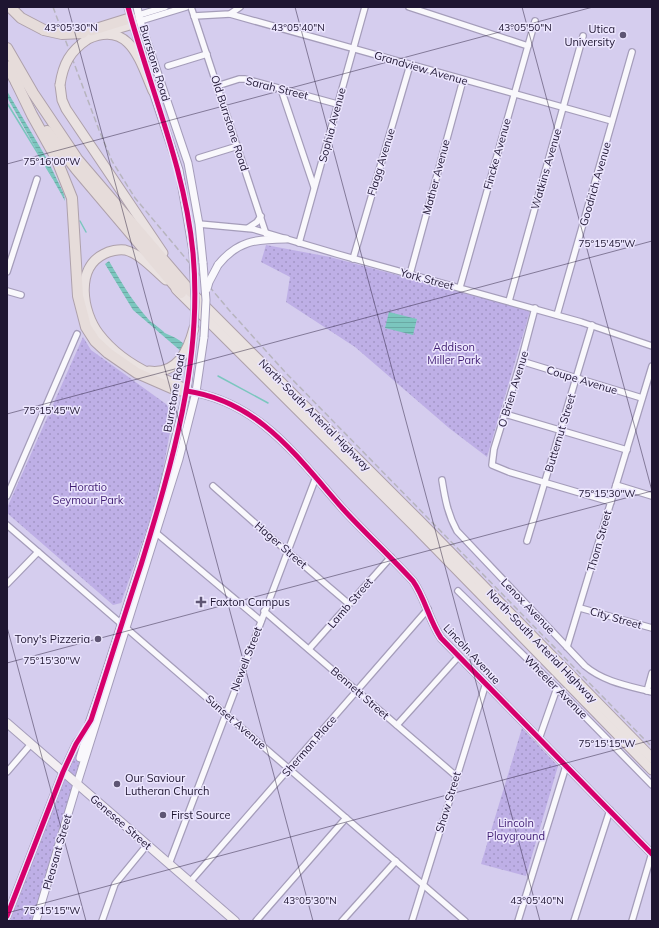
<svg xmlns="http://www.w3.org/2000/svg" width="659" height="928" viewBox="0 0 659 928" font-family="Mulish,sans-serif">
	<defs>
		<pattern id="park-dots" width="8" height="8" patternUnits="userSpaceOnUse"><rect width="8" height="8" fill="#beafe6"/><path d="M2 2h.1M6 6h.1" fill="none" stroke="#a396c6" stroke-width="1.8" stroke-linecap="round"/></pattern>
		<pattern id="water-rules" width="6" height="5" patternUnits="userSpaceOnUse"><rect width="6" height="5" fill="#7bc6be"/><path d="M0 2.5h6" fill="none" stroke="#6aa9a4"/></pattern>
	</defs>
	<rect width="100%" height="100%" fill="#d5cdee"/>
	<g fill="url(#park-dots)">
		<polygon points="266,245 330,257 530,311 487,457 449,428 355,347 286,302 290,277 261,262"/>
		<polygon points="83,337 91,350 166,404 170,410 171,426 160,487 150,520 121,603 113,605 7,513 7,508"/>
		<polygon points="522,728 558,766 526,876 481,864"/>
		<polygon points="86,739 33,921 10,921 47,820 74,755"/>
	</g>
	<g fill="url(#water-rules)">
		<polygon points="7,91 47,159 64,194 65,201 7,97"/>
		<path d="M109,261C123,285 136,308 156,327C166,336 179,336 186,347L183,353L133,310L105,264Z"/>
		<polygon points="389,312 417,319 413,335 385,328"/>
	</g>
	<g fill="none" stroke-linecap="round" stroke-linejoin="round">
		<g stroke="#7bc6be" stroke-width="1.5">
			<polyline points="7,103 53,178"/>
			<polyline points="80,221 86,232"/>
			<polyline points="153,324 163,332"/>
			<polyline points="218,376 268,403"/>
		</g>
		<g stroke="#a59dba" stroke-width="8">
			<g id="minor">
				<polyline points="191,7 266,234"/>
				<polyline points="409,7 528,46"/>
				<polyline points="230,14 612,121"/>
				<polyline points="139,15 165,7"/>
				<polyline points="194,16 230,14 240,7"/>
				<polyline points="140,21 186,7"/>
				<polyline points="168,66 207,54"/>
				<polyline points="217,86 239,79 245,79 337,104"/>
				<polyline points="281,89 314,187"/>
				<polyline points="199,158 238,146"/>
				<polyline points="199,224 253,229 337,254 581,322 652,346"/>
				<polyline points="248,228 257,222 261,216"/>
				<polyline points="299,243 365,7"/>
				<polyline points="353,259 410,65"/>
				<polyline points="7,272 37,179"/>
				<polyline points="410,274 463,80"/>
				<polyline points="460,287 535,21"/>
				<polyline points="7,291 21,295"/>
				<polyline points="509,301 583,36"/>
				<polyline points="535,308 521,361 494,449 492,465 509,472 611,502"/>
				<polyline points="557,315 632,52"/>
				<polyline points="521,361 642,398"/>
				<polyline points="505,414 627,450"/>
				<path d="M442,480C445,499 448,515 457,531L585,666C604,682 629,686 652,692"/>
				<polyline points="616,485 652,496"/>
				<polyline points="213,486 274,540 349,604"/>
				<polyline points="7,496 77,334"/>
				<polyline points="7,525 465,921"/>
				<polyline points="154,531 261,621"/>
				<polyline points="527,541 592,325"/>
				<polyline points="7,584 38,552"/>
				<polyline points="458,591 557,688 652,785"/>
				<polyline points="580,608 652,628"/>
				<polyline points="264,611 456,776"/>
				<polyline points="567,647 652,366"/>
				<polyline points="309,649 391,557"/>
				<polyline points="647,691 652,673"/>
				<polyline points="397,725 459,656"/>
				<polyline points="539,739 557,688"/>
				<polyline points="7,772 31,744"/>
				<polyline points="169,864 316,477"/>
				<polyline points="190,882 428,609"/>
				<polyline points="102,921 115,884 147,845"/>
				<polyline points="256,921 346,818"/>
				<polyline points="342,921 396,861"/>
				<polyline points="412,921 486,683"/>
				<polyline points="518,921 566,766"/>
				<polyline points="574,921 610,810"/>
				<polyline points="632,921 652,853"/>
			</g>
		</g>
		<g stroke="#a59dba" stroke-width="9">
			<g id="tertiary">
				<polyline points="128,7 145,64"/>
				<polyline points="137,7 140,21 188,163 199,224 203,263"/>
				<polyline points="151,86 179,170 193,252"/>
				<path d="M218,265C237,241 256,239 286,239"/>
				<path d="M187,391C260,402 297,457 343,509C365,533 390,556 413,581C425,598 429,620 441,638L652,854"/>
				<polyline points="80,758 88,731"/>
				<polyline points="7,916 63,772 76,744 87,729 99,694 158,509 187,391 193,338"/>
				<polyline points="36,921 77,784 179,459 196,392 204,337"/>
			</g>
		</g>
		<g stroke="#a59dba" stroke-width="10">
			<polyline id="secondary" points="7,723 235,921"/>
		</g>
		<g stroke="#aea1ab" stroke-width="11">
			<g id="trunk">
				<polyline points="103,33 133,24"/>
				<path d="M88,39C130,20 140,61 153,91"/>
				<polyline points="60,85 62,100 66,109 163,253"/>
				<path d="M166,280C154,270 141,254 125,250C119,249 109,251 104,254C75,268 82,312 99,334C112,351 132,365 151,374C164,380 176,382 187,391"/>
				<polyline points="176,289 414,526 652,770"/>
				<polyline points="190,291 419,520 652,758"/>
				<path d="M149,371C177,375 188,351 194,328"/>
			</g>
		</g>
		<g stroke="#aea1ab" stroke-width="12">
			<g id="motorway">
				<polyline points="10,7 21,18 44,30"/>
				<polyline points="83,33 131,18"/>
				<polyline points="7,48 33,93 78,160 191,292"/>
				<polyline points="7,66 19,87"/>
				<polyline points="16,82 32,115 56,158 72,198 78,296 86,327 95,341 108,353 137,373 176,390 187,391"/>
				<polyline points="47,131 76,169 181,293"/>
			</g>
		</g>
		<use href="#minor" stroke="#f9f8fc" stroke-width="5.5"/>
		<use href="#tertiary" stroke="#f9f8fc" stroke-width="7"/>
		<use href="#secondary" stroke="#f3eff2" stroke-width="8"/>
		<use href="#trunk" stroke="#eae2e1" stroke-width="9"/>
		<use href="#motorway" stroke="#e6dcda" stroke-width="10"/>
		<polyline stroke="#b7b4be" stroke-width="1.5" stroke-dasharray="6 3" stroke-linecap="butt" points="53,7 99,130 112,161 135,198 229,310 285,372 652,747"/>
		<g stroke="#a59dba" stroke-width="9" stroke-linecap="butt">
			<g id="tertiary-bridge">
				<polyline points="193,252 195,302 194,328"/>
				<polyline points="203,263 206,300 204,337"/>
				<polyline points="207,289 209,282 218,265"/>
			</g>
		</g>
		<g stroke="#aea1ab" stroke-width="11" stroke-linecap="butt">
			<path id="trunk-bridge" d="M60,85C63,64 70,51 88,39"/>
		</g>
		<g stroke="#aea1ab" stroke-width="12" stroke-linecap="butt">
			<polyline id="motorway-bridge" points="44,30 62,34 83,33"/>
		</g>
		<use href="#tertiary-bridge" stroke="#f9f8fc" stroke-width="7"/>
		<use href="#trunk-bridge" stroke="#eae2e1" stroke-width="9"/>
		<use href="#motorway-bridge" stroke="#e6dcda" stroke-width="10"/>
		<g stroke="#ece6fe" stroke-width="8">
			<g id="cycleway">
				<path d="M187,391C260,402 297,457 343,509C365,533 390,556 413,581C425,598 429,620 441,638L652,854"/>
				<path d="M7,916L63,772L76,744L91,720C108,668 124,616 141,565C172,464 203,360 193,253C185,168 150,89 128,7"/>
			</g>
		</g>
		<use href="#cycleway" stroke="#d6006c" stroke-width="5"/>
	</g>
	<path fill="none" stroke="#1e1531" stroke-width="1" stroke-opacity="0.45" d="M68,7L313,921M295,7L540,921M522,7L652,491M7,164L593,7M7,414L652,241M7,627L86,921M7,663L652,491M7,913L652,740"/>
	<g fill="#5e5573" stroke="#ece6fe" stroke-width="1.5">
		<circle cx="623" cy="35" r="4"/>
		<path d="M199 596h4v4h4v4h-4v4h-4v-4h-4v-4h4z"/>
		<circle cx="98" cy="639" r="4"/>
		<circle cx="117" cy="784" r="4"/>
		<circle cx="163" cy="815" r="4"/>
	</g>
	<g text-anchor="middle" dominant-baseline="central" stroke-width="3" stroke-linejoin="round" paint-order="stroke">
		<g font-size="11" fill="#1e1531" stroke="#ece6fe" text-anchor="start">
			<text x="615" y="29" text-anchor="end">Utica<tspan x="615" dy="13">University</tspan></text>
			<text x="210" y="602">Faxton Campus</text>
			<text x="90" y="639" text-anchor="end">Tony's Pizzeria</text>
			<text x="125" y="778">Our Saviour<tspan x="125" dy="13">Lutheran Church</tspan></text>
			<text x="171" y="815">First Source</text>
		</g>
		<g font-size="11" fill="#1e1531" stroke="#ece6fe">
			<text transform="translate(155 63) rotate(73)">Burrstone Road</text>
			<text transform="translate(421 68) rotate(16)">Grandview Avenue</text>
			<text transform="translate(277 88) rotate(14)">Sarah Street</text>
			<text transform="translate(230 123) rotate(72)">Old Burrstone Road</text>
			<text transform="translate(332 125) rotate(-75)">Sophia Avenue</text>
			<text transform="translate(497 154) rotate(-74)">Fincke Avenue</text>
			<text transform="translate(381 162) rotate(-73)">Flagg Avenue</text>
			<text transform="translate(546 169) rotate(-74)">Watkins Avenue</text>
			<text transform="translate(436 177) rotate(-75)">Mather Avenue</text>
			<text transform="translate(595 184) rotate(-74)">Goodrich Avenue</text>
			<text transform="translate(427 279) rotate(15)">York Street</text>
			<text transform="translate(582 380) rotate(17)">Coupe Avenue</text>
			<text transform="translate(513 389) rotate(-73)">O Brien Avenue</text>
			<text transform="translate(174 393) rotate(-80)">Burrstone Road</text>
			<text transform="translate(315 415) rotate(45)">North-South Arterial Highway</text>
			<text transform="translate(560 433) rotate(-73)">Butternut Street</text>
			<text transform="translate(599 541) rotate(-74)">Thorn Street</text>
			<text transform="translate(281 545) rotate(41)">Hager Street</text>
			<text transform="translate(350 603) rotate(-49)">Lamb Street</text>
			<text transform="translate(528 606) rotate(46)">Lenox Avenue</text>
			<text transform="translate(616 618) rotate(16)">City Street</text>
			<text transform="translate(542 646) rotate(46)">North-South Arterial Highway</text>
			<text transform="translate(472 654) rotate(47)">Lincoln Avenue</text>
			<text transform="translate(246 659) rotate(-69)">Newell Street</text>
			<text transform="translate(556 687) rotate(45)">Wheeler Avenue</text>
			<text transform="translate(360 693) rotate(41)">Bennett Street</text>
			<text transform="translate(236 722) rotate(41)">Sunset Avenue</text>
			<text transform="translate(309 746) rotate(-49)">Sherman Place</text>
			<text transform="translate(448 802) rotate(-73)">Shaw Street</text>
			<text transform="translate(121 822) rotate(41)">Genesee Street</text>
			<text transform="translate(57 852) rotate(-74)">Pleasant Street</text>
		</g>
		<g font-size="11" fill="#3f1c72" stroke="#ece6fe">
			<text x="454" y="347">Addison<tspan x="454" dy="13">Miller Park</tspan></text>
			<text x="88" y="487">Horatio<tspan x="88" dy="13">Seymour Park</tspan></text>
			<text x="516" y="823">Lincoln<tspan x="516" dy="13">Playground</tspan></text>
		</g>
	</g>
	<g font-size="10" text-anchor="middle" fill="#1e1531" stroke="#ece6fe" stroke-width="3" stroke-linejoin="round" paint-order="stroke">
		<text x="71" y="31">43°05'30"N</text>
		<text x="298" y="31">43°05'40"N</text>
		<text x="525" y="31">43°05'50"N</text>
		<text x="52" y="165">75°16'00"W</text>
		<text x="607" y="247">75°15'45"W</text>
		<text x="52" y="414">75°15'45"W</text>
		<text x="607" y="497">75°15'30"W</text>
		<text x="52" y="664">75°15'30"W</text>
		<text x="607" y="747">75°15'15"W</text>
		<text x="310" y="904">43°05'30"N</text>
		<text x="537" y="904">43°05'40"N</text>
		<text x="52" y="914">75°15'15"W</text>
	</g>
	<rect width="659" height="928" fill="none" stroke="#1e1531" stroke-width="16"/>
</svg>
